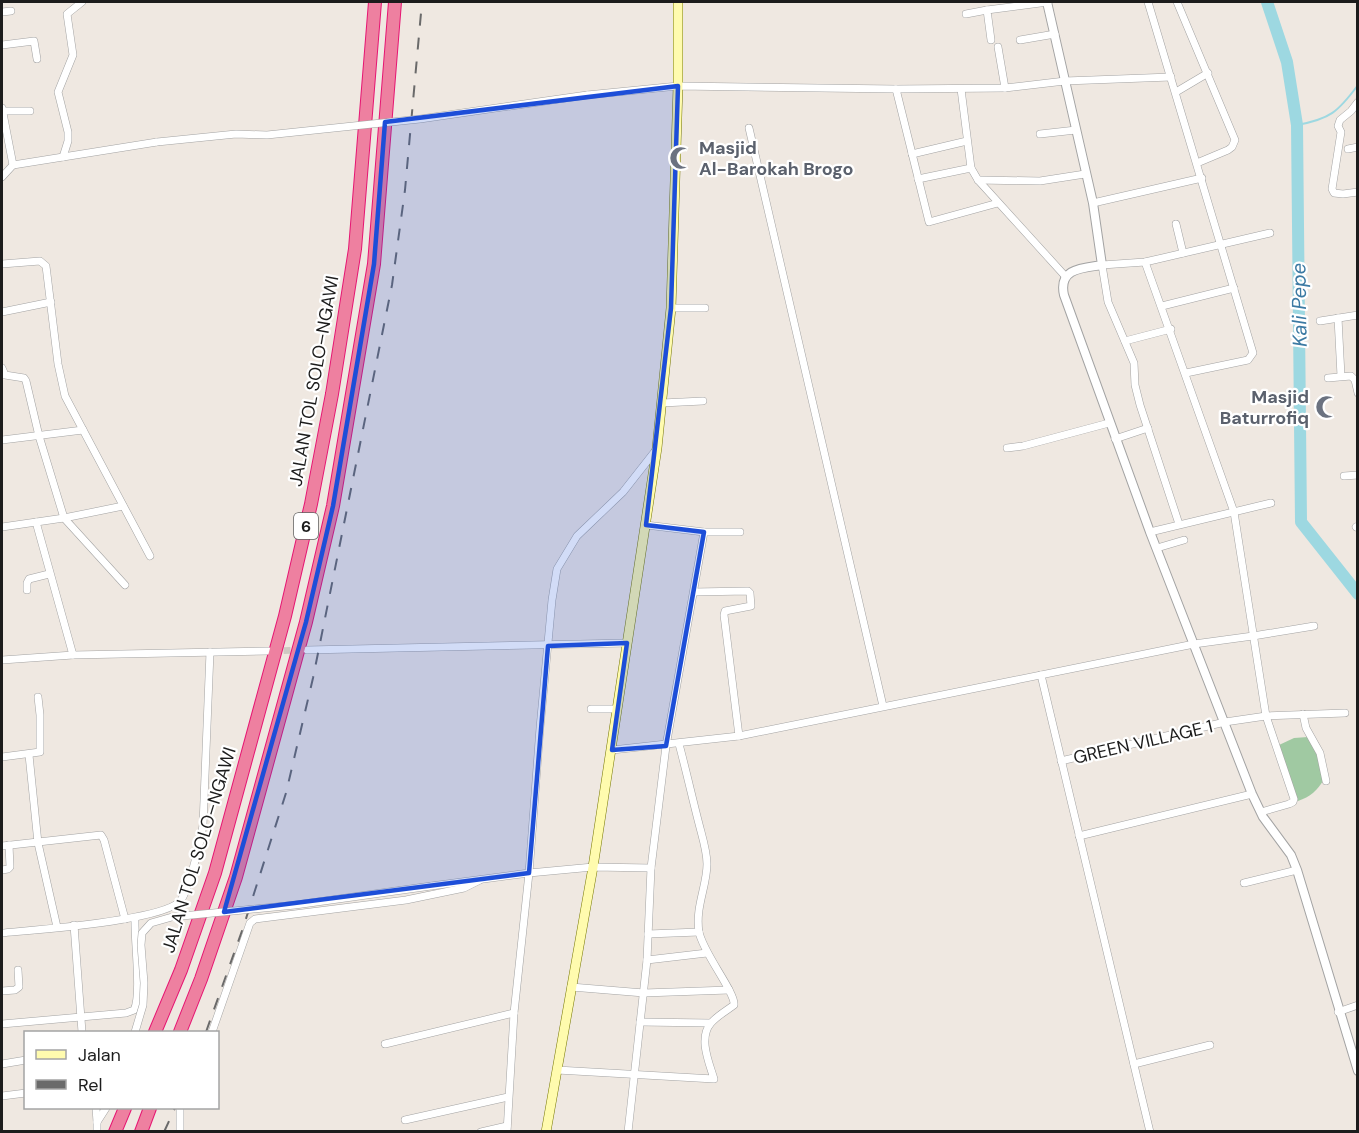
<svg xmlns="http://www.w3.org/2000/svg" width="1359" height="1133" viewBox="0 0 1359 1133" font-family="'DM Sans',sans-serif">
	<rect width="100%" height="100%" fill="#efe8e1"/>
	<path fill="#a0c9a2" d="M1308,737L1317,752L1324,779C1318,790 1310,797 1298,801L1279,745L1294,738Z"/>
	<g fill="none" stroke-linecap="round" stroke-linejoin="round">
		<path stroke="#9dd8e1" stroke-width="2" d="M1297,125C1330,119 1338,112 1358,85"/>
		<polyline stroke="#9dd8e1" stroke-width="12" points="1267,2 1287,62 1297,125 1301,522 1358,594"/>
		<polyline stroke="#cfc9c3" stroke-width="7" stroke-dasharray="7 3.5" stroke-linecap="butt" points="273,651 301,650"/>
		<g stroke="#a3a3a3" stroke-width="8">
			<g id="minor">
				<polyline points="1148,2 1253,353 1248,360 1186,373"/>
				<polyline points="1177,2 1235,140 1232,147 1228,150 1197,163"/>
				<polyline points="2,12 11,11"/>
				<polyline points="966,14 987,10"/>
				<polyline points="991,40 987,10 1048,2"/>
				<polyline points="1020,40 1055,34"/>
				<polyline points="2,45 34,41 37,59"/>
				<polyline points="998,47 1005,88"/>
				<polyline points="896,89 929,222 998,203"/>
				<polyline points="961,89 971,168"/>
				<polyline points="1176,92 1208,73"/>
				<polyline points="587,95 678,86 896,89 1005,88 1065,81 1171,77"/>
				<polyline points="1358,102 1351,111 1340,120 1338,126 1341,132 1332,189 1334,193 1343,194 1358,192"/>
				<polyline points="2,108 13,165"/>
				<polyline points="2,111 30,111"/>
				<polyline points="749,128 883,706"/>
				<polyline points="1040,134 1076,130"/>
				<polyline points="1348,149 1358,147"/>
				<polyline points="912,154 967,141"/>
				<polyline points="63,157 68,141 68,132 58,92 73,55 67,14 82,2"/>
				<polyline points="2,177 13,165 157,142"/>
				<polyline points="918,179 971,168 978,180 1066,277"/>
				<polyline points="978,180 1040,181 1085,174"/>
				<polyline points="1093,203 1202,178"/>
				<polyline points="1176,224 1183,253"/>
				<polyline points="1145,262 1234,512 1266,716 1294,799 1293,802 1289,804 1261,812"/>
				<polyline points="2,264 40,261 46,266 58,364 65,396 150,556"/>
				<polyline points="1162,306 1234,288"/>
				<polyline points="671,308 705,308"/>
				<polyline points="2,312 51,302"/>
				<polyline points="1338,318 1341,376"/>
				<polyline points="1320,321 1358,315"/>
				<polyline points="1125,341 1171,329"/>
				<polyline points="2,368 5,375 24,378 26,381 39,436 64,518 125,585"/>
				<polyline points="1328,378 1351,376 1355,380 1358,393"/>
				<polyline points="662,403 703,401"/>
				<polyline points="1115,439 1148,428"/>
				<polyline points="2,440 83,430"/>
				<polyline points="1007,448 1023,446 1109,423"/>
				<polyline points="1344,476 1358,475"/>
				<polyline points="36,522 73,655"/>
				<polyline points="1179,524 1140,405 1135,385 1134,363 1108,302 1102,265 1145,262 1270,233"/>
				<polyline points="646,525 704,532 740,532"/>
				<polyline points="2,527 64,518 123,506"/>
				<polyline points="1356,527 1358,526"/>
				<polyline points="1150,532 1271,503"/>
				<polyline points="1157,548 1184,540"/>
				<polyline points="27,590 27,583 29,579 49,574"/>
				<polyline points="694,592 748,591 750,593 751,606 725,611 724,615 739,736"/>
				<polyline points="307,650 627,643"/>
				<polyline points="2,660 73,655 269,651"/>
				<polyline points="1041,675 1150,1132"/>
				<polyline points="591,709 616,709"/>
				<polyline points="1303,714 1306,728 1320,753 1326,781"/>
				<polyline points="612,750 739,736 1194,644 1253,636 1314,626"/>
				<polyline points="29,755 38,843 57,927"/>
				<polyline points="2,757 40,752 40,715 38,697"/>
				<polyline points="1061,761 1225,722 1266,716 1345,713"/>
				<polyline points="1079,836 1252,794"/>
				<polyline points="2,846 101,835 104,840 125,919"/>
				<polyline points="2,870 8,869 10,867 9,845"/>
				<polyline points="1244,883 1297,870"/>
				<polyline points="431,886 529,873 593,867 651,868"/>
				<polyline points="74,925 82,1032"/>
				<path d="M2,933C32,930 166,921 181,900C189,889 201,840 203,825L210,652"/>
				<polyline points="648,934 699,932"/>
				<polyline points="647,960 707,953"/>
				<polyline points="571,987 644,993 729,990"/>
				<polyline points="2,991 15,990 19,987 18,970"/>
				<polyline points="1338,1012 1358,1005"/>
				<polyline points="640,1022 710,1023"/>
				<path d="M2,1024L126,1013L134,1010C142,995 134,939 135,918"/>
				<polyline points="212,1032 250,923 255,919 406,900 464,888 480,880"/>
				<polyline points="385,1044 514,1013"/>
				<polyline points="2,1064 26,1060"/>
				<polyline points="1134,1064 1210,1045"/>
				<path d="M557,1070L714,1079C709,1062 698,1038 711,1023C717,1016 726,1011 734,1005C736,993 703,953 699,932C695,907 707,886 707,864C707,851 702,836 699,824C692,797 686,770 679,744"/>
				<polyline points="2,1096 26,1093"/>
				<polyline points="96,1108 97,1122"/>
				<polyline points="405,1120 508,1097"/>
				<polyline points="97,1132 97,1122 106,1108"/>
				<polyline points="180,1132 180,1108"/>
				<polyline points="481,1132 507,1126"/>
				<polyline points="507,1132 514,1013 529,873 540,728 552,600 557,569 577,536 623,492 656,450"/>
				<polyline points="628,1132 647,960 651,868 666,746 704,532"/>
			</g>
		</g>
		<g stroke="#a3a3a3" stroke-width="10">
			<path id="tertiary" d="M1047,2L1093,203L1102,265C1083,268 1058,268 1064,295L1150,532L1252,794L1263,817L1291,855L1297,870L1358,1071"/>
		</g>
		<g stroke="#757600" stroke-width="10">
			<polyline id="secondary" points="546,1132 593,867 657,448 671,308 678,86 678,2"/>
		</g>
		<g stroke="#e61572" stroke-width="14">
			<g id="motorway">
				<polyline points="155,1032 181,970 215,873 285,616 311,504 332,394 355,249 375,2"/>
				<polyline points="180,1032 201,979 236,877 306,622 333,506 374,264 395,2"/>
				<polyline points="115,1132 125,1108"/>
				<polyline points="141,1132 150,1108"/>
			</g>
		</g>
		<use href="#minor" stroke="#fff" stroke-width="7"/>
		<use href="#tertiary" stroke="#fff" stroke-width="8"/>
		<use href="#secondary" stroke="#fffbae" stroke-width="9"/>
		<use href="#motorway" stroke="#ee80a0" stroke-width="12"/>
		<g stroke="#6a6a6a" stroke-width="2" stroke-dasharray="12 12" stroke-linecap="butt">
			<polyline points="206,1032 243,928 286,793 313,678 392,285 405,190 422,2"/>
			<polyline points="164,1132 175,1108"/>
		</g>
		<g stroke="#a3a3a3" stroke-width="8" stroke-linecap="butt">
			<g id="minor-bridge">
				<polyline points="157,142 236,134 267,135 420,119 587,95"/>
				<polyline points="135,1032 143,1005 144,983 141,945 142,933 151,923 172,917 295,905 431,886"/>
			</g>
		</g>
		<use href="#minor-bridge" stroke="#fff" stroke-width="7"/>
	</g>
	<path fill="#1d4ed8" fill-opacity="0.2" stroke="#1d4ed8" stroke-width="4.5" stroke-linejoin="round" d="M678,86L671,308L646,525L704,532L666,746L612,750L627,643L548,646L529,873L224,912L306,622L333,506L374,264L385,122Z"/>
	<defs>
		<g id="mosque-bare" transform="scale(1.8)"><path d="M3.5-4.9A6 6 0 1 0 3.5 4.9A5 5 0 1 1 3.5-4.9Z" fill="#6b7280" stroke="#fff" stroke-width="2.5" paint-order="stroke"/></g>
	</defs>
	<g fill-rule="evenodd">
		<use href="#mosque-bare" x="681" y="158"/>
		<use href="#mosque-bare" x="1327" y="407"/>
	</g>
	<g text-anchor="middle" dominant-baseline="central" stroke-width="4.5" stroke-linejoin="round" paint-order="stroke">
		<rect fill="#fff" stroke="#606060" stroke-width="1.5" x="294" y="513" width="24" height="26" rx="4.5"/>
		<g font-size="16" font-weight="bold" fill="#1c1c1c">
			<text x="306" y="526">6</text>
		</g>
		<g font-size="18" font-weight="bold" fill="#5b616d" stroke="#fff" text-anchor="start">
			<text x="699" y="148">Masjid<tspan x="699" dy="21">Al-Barokah Brogo</tspan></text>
			<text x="1309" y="397" text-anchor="end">Masjid<tspan x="1309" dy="21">Baturrofiq</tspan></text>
		</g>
		<g font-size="18" fill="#1c1c1c" stroke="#fff">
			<text transform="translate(314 381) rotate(-80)">JALAN TOL SOLO–NGAWI</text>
			<text transform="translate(1143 742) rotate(-13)">GREEN VILLAGE 1</text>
			<text transform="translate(199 850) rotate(-73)">JALAN TOL SOLO–NGAWI</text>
		</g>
		<g font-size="20" font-style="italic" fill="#3c7aa3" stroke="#fff">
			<text transform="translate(1299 305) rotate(-91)">Kali Pepe</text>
		</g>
	</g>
	<rect width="1359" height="1133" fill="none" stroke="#1c1c1c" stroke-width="6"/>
	<rect x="24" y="1031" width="195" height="78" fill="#ffffff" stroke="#a4a4a4" stroke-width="1.5"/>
	<rect x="36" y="1050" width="30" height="9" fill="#fffbae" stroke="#a4a4a4" stroke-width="1.5"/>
	<text x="78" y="1061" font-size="18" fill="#1c1c1c">Jalan</text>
	<rect x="36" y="1080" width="30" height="9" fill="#6a6a6a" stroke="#a4a4a4" stroke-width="1.5"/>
	<text x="78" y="1091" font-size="18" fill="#1c1c1c">Rel</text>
</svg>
